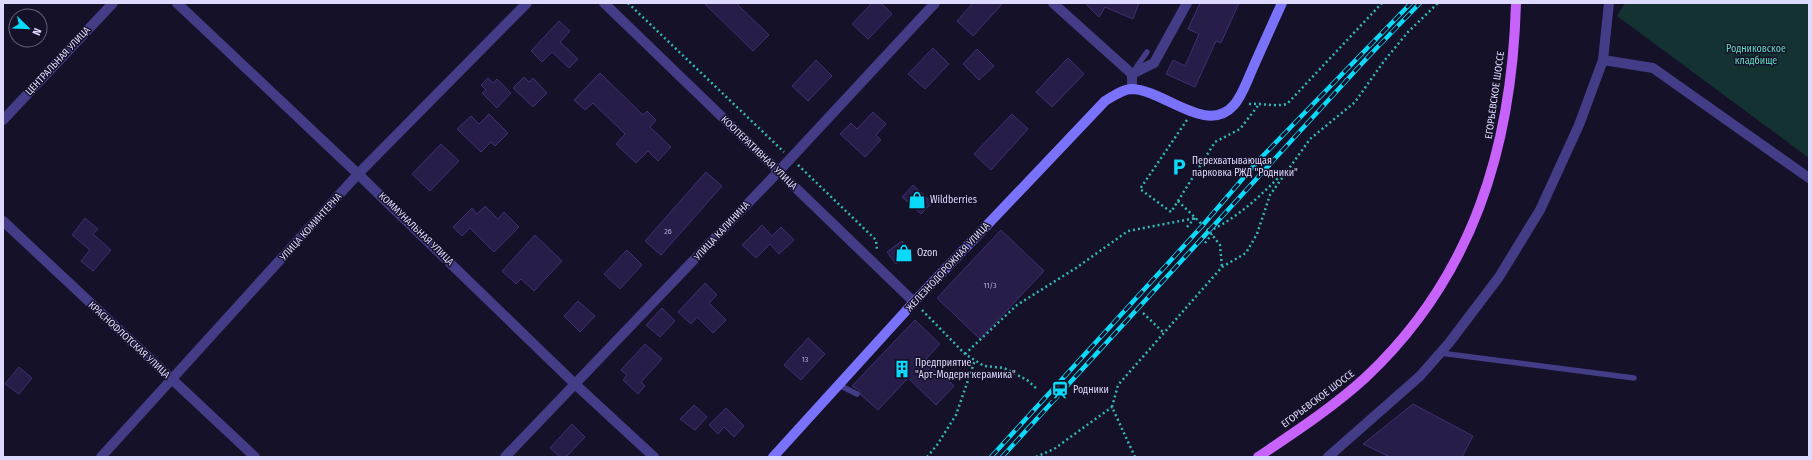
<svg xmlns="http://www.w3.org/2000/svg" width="1812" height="460" viewBox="0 0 1812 460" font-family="'Fira Sans Condensed',sans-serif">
	<rect width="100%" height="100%" fill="#151128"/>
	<polygon fill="#143232" points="1625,3 1809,3 1809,158 1617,16"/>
	<g fill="#271d48" stroke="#3f3074">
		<polygon points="704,3 736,3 769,35 753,51"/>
		<polygon points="872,3 881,3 892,14 868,39 852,24"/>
		<polygon points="973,3 1003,3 973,36 957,21"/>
		<polygon points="1085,3 1139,3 1133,19 1105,7 1099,17"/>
		<polygon points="1200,3 1239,3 1221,43 1216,41 1195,87 1166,74 1173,60 1185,66 1199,34 1188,29"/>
		<polygon points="559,21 570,31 560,42 578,59 569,68 552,52 542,62 531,51"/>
		<polygon points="933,48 949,64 925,89 908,74"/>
		<polygon points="977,49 994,66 979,80 963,64"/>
		<polygon points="1068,58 1084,74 1052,107 1036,92"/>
		<polygon points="816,60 832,76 808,101 792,86"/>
		<polygon points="600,73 643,115 647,111 656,120 650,127 671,147 658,161 648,151 636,163 616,144 625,134 593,103 585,110 574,100"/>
		<polygon points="524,77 529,82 533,78 547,93 533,107 513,88"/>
		<polygon points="488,78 493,83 497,79 511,93 497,108 482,93 486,90 481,85"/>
		<polygon points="873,112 886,124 876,135 881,140 865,157 840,134 851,123 857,129"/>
		<polygon points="489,114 508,133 495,146 491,142 481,152 457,129 471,116 479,124"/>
		<polygon points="1012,114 1028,129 991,170 974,154"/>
		<polygon points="441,144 459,161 430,191 412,174"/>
		<polygon points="706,172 722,186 661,255 645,241"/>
		<polygon points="913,185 932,203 921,214 902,197"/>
		<polygon points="485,206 498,219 504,212 519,227 494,252 470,228 462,236 453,227 472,208 477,214"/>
		<polygon points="85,218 98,229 93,234 111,250 93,271 81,261 90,250 72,235"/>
		<polygon points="762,225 772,236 781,227 794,240 779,254 770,244 756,258 742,245"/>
		<polygon points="1001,230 1044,271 980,339 937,298"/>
		<polygon points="535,235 562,261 534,291 521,279 516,284 502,271"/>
		<polygon points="902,241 911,253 896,264 887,252"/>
		<polygon points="627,250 642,265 620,289 604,274"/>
		<polygon points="705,283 717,295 709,303 726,320 713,333 697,317 691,324 678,312"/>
		<polygon points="578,301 595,316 580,332 564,316"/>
		<polygon points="662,308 675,321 660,337 646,325"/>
		<polygon points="915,320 940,344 926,359 954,386 936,405 908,378 878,410 861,395 860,391 852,386"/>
		<polygon points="808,338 825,354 801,380 784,365"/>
		<polygon points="645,344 662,359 641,382 645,386 638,394 623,380 627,375 621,370"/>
		<polygon points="19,367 32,378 19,394 5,384"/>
		<polygon points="1413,404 1473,436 1462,457 1390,457 1363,444"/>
		<polygon points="694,405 707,417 695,430 680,419"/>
		<polygon points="726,408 744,426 734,437 724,427 718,434 709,425"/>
		<polygon points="572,424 585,437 566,457 560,457 550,448"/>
	</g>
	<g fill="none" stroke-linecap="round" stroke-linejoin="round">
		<g stroke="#33b7b4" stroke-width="2.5" stroke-dasharray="2 3" stroke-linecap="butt">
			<polyline points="628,3 784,152"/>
			<path d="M1249,104C1262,103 1274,107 1287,104L1382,3"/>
			<polyline points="1187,120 1140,189 1171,212 1215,142 1240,129 1260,103"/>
			<polyline points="798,165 876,240 877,250"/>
			<polyline points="1178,201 1209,231 1220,245 1222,267"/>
			<polyline points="1187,227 1195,218"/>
			<path d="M1209,231C1240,217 1263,193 1287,169"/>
			<polyline points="1205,243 1212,234"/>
			<polyline points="922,310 965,354 984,366 1004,368 1027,380 1036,388"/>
			<polyline points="1143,313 1164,333"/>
			<polyline points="965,354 1017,305 1076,268 1128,231 1196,218"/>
			<polyline points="927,457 937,445 956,415 975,360"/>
			<polyline points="1036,457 1054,449 1112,407"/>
			<polyline points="1135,457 1112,407 1118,385 1222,267 1246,253 1257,234 1270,195 1310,139 1355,102 1384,61 1408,32 1438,3"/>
		</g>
		<g stroke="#423d86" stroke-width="5.5">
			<polyline points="1133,72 1147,52"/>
			<polyline points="1440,353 1634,378"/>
			<polyline points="839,385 857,394"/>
		</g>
		<g stroke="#423d86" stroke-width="10">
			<polyline points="177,3 358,174 576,385 654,457"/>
			<polyline points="1603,60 1653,68 1809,178"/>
			<polyline points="1132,74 1154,63 1187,3"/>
			<polyline points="3,120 113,3"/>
			<polyline points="3,221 255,457"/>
			<polyline points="101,457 358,174 527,3"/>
			<polyline points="505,457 778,172 935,3"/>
			<polyline points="1328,457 1420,376 1449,343 1499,277 1540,210 1579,125 1603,60 1609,3"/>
		</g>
		<g stroke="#423d86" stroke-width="10">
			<polyline points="604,3 914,302"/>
			<polyline points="1053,3 1132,74 1132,89"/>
		</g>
		<path stroke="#7a72fb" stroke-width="10" d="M773,457L914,302L1105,101C1113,96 1123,89 1132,89C1164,90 1207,136 1234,105C1242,96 1247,81 1252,70C1262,47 1272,25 1282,3"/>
		<path stroke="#c763fb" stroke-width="10" d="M1258,457C1295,432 1332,408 1365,378C1473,277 1512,147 1516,3"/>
		<g stroke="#0ad9f9" stroke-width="4.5">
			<g id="rail">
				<polyline points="991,457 1203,225 1257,162 1411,3"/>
				<polyline points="1002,457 1367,58 1420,3"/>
			</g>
		</g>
		<use href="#rail" stroke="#151128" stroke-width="3" stroke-dasharray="9" stroke-linecap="butt"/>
	</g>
	<defs>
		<g id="parking-bare" transform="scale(1.38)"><path d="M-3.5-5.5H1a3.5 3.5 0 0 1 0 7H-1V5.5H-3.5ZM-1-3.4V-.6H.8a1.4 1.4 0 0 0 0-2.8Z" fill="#0ad9f9" stroke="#151128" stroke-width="2.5" paint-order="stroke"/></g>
		<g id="shop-bare" transform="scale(1.38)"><path d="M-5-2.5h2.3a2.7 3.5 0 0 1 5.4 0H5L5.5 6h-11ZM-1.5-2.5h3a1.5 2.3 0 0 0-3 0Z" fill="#0ad9f9" stroke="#151128" stroke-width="2.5" paint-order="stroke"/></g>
		<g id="building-bare" transform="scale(1.38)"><path d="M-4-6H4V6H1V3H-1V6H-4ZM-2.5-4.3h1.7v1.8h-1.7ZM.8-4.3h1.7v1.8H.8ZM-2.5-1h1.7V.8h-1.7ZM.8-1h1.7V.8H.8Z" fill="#0ad9f9" stroke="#151128" stroke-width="2.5" paint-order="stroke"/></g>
		<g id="station-bare" transform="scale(1.38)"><path d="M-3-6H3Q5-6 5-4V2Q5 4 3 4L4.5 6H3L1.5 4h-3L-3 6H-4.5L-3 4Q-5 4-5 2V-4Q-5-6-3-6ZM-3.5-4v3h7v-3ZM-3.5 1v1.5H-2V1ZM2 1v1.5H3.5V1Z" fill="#0ad9f9" stroke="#151128" stroke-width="2.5" paint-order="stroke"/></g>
	</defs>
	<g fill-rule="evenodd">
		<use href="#parking-bare" x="1179" y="167"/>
		<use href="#shop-bare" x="917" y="200"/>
		<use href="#shop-bare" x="904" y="253"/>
		<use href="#building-bare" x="902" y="369"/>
		<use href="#station-bare" x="1060" y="390"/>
	</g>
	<g text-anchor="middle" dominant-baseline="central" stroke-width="3" stroke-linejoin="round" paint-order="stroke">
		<g font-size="8" fill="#b0aad0">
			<text x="668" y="231">26</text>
			<text x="990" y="285">11/3</text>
			<text x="805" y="359">13</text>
		</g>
		<g font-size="10" fill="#65ddc3" stroke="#151128">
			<text x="1756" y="49">Родниковское<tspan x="1756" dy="12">кладбище</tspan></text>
		</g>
		<g font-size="10" fill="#ded9fe" stroke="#151128">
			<text transform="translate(58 61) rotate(-47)">ЦЕНТРАЛЬНАЯ УЛИЦА</text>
			<text transform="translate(1495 95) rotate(-82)">ЕГОРЬЕВСКОЕ ШОССЕ</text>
			<text transform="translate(759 153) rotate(44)">КООПЕРАТИВНАЯ УЛИЦА</text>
			<text transform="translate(311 227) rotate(-48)">УЛИЦА КОМИНТЕРНА</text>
			<text transform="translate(416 229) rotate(44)">КОММУНАЛЬНАЯ УЛИЦА</text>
			<text transform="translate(722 231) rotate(-47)">УЛИЦА КАЛИНИНА</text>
			<text transform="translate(948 267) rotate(-47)">ЖЕЛЕЗНОДОРОЖНАЯ УЛИЦА</text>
			<text transform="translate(129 340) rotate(43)">КРАСНОФЛОТСКАЯ УЛИЦА</text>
			<text transform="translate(1318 399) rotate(-37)">ЕГОРЬЕВСКОЕ ШОССЕ</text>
		</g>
		<g font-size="10" fill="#ded9fe" stroke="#151128" text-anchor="start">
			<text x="1192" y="161">Перехватывающая<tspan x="1192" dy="12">парковка РЖД "Родники"</tspan></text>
			<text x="930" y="200">Wildberries</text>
			<text x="917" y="253">Ozon</text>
			<text x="915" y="363">Предприятие<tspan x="915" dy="12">"Арт-Модерн керамика"</tspan></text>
			<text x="1073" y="390">Родники</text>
		</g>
	</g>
	<rect width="1812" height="460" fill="none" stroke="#ded9fe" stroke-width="8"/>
	<g transform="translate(28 28) rotate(113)"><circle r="19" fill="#151128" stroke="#65617e"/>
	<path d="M0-3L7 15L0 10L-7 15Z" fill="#0ad9f9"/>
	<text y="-6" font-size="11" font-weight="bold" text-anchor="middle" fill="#ded9fe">N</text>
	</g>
</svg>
